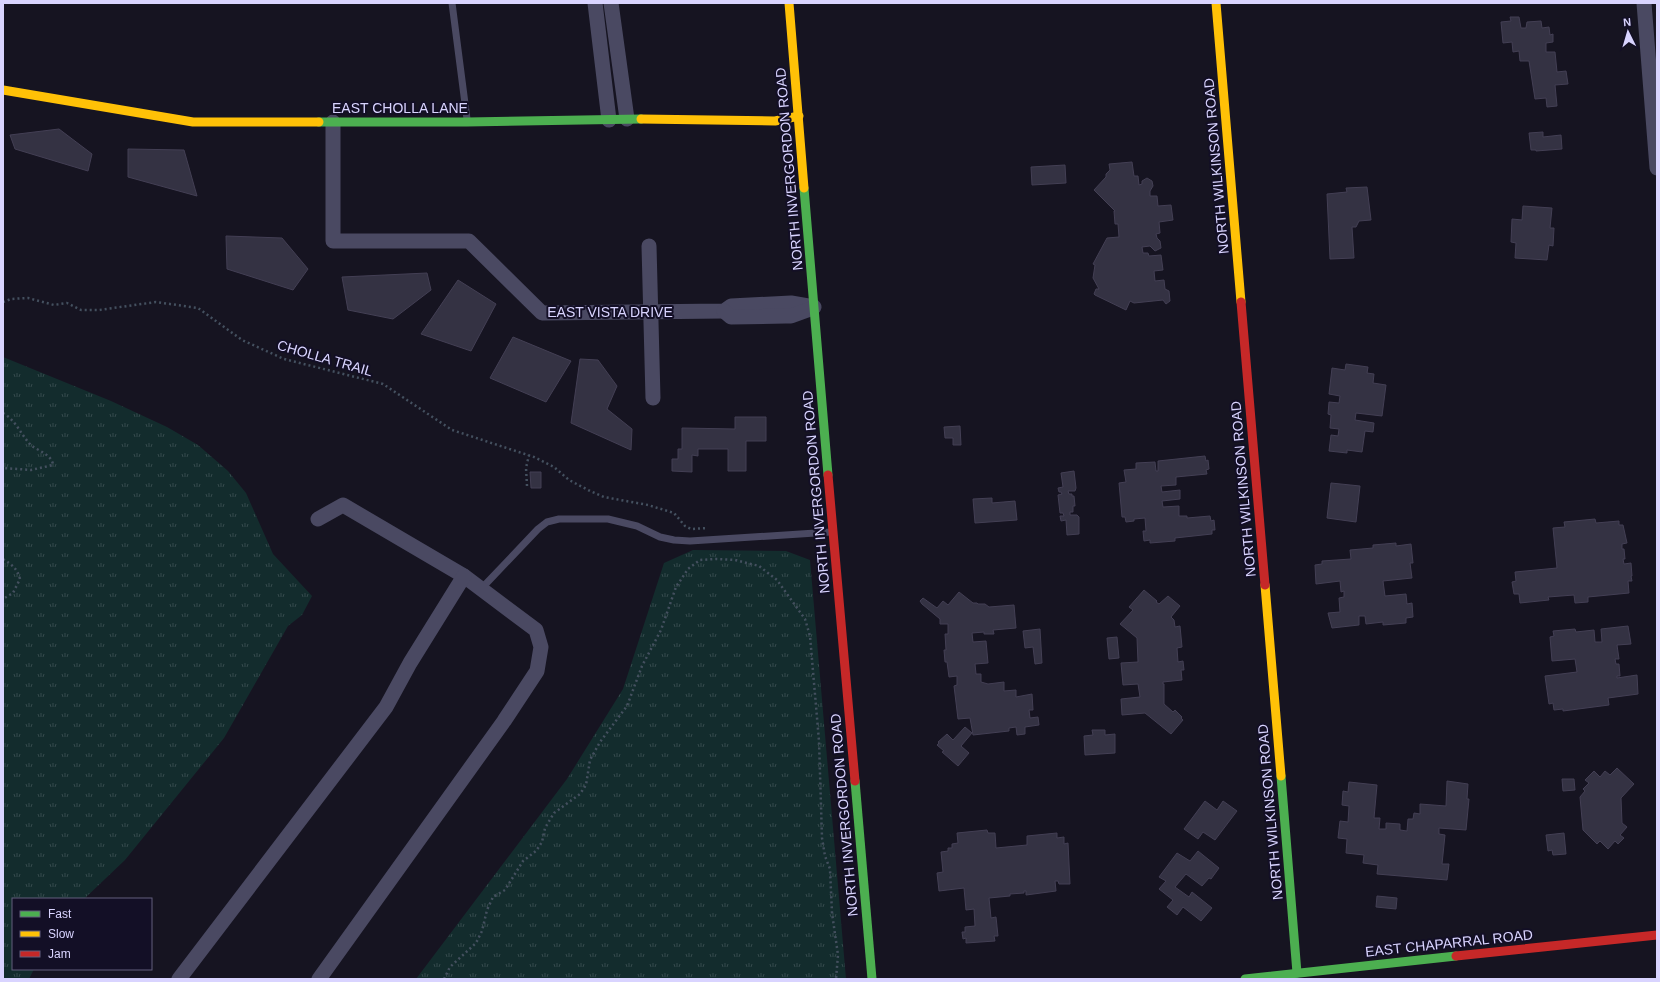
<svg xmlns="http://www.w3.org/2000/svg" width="1660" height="982" viewBox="0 0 1660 982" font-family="Helvetica,sans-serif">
	<defs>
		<pattern id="grass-tufts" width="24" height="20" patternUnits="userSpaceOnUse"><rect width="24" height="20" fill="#132c2d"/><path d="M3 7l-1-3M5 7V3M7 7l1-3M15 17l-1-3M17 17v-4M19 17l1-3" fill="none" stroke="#354a4c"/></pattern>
	</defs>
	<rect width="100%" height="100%" fill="#161421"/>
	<g fill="url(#grass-tufts)">
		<polygon points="3,357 111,401 167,427 198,445 228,471 246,493 273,554 312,596 302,615 288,626 224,738 125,860 84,899 13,899 13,969 34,969 29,979 3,979"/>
		<polygon points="693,550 786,551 810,560 846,979 416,979 567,779 623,689 664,563"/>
	</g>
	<g fill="#343243" stroke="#433f54">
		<polygon points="1510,17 1519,17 1521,28 1526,28 1527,22 1541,21 1542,28 1549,27 1550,35 1553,34 1553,42 1546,43 1546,52 1555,52 1557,72 1566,71 1568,84 1555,85 1557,106 1547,107 1546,98 1535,99 1529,61 1520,61 1519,51 1513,52 1512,42 1503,43 1501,22 1511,21"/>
		<polygon points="59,129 92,154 88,171 15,149 10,135"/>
		<polygon points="1543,132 1543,137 1561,135 1562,149 1536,151 1536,150 1531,150 1529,133"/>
		<polygon points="128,149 184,150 197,196 128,177"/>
		<polygon points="1132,162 1134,176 1138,176 1139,185 1142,184 1142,181 1147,178 1152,181 1153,186 1150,191 1150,196 1157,196 1158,206 1171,205 1173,220 1159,222 1160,233 1156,234 1157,238 1160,241 1161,248 1155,251 1150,246 1142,247 1143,253 1148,253 1149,256 1161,255 1163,270 1154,271 1155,281 1164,280 1165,289 1169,291 1170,301 1166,304 1163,300 1134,303 1130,301 1126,310 1095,295 1094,294 1096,289 1099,289 1093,278 1095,265 1093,264 1107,238 1119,237 1118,224 1115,224 1114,211 1115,211 1094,190 1106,177 1106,174 1110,170 1109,164"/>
		<polygon points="1065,165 1066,183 1032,185 1031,167"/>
		<polygon points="1367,187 1371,220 1359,221 1356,227 1352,227 1354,258 1330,259 1327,194 1347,192 1346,188"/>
		<polygon points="1523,206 1552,208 1550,228 1554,228 1553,246 1549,245 1547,260 1515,258 1516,243 1511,242 1512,219 1522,220"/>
		<polygon points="226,236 282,238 308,269 293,290 227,269"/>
		<polygon points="427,273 431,290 393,319 348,310 342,277"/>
		<polygon points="458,280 496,304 471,351 421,334"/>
		<polygon points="513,337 571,361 546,402 490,378"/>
		<polygon points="580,359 598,360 617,386 607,409 632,429 631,450 571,423"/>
		<polygon points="1346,364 1368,367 1367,373 1374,374 1373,383 1386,385 1382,416 1356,413 1355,420 1374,423 1373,432 1365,431 1362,452 1347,450 1347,453 1329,451 1331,435 1338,436 1339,429 1330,428 1331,415 1328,414 1329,402 1339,403 1340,396 1329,394 1332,368 1345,370"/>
		<polygon points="735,417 766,417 766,441 746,441 746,471 728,471 728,449 698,449 698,456 692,455 692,472 672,471 672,459 678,459 678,449 682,449 682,428 735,429"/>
		<polygon points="960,426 961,445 953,445 953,438 945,438 944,427"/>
		<polygon points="1205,456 1206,461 1208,460 1209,469 1206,470 1207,474 1176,477 1176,485 1161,486 1162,492 1180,490 1180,499 1162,501 1163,507 1179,506 1179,516 1187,516 1187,518 1210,516 1211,521 1214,520 1215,530 1212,530 1212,534 1175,538 1175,541 1150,543 1150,540 1144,541 1143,531 1146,531 1145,518 1134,519 1134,521 1126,522 1125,517 1122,517 1119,483 1126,482 1124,470 1136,469 1136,463 1155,462 1156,471 1158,471 1158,461"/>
		<polygon points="1074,471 1076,488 1075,491 1068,491 1069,494 1072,494 1072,496 1074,496 1075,506 1073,506 1073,512 1070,512 1070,515 1077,515 1079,517 1079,534 1067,535 1066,520 1061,521 1060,516 1064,516 1063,513 1060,513 1058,495 1062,494 1061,492 1059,492 1058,488 1063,487 1061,473"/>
		<polygon points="530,472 541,472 541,488 531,488"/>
		<polygon points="1331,483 1360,486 1356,522 1327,518"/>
		<polygon points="992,498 992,503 1015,501 1017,520 975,523 973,499"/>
		<polygon points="1595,519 1596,523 1619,521 1619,525 1623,525 1627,543 1622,544 1622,549 1624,549 1625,559 1623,559 1624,564 1631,563 1632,576 1631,576 1632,581 1628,581 1629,593 1588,597 1588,602 1575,603 1574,595 1548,597 1549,600 1520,603 1519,594 1514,594 1512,582 1516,581 1515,572 1557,568 1553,528 1565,527 1564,522"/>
		<polygon points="1396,543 1396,546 1411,544 1413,563 1410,563 1412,578 1383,581 1385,596 1406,594 1407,604 1412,603 1413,617 1406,618 1406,623 1383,625 1383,622 1366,624 1365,616 1359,616 1359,625 1332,628 1328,613 1340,612 1339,598 1344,597 1344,591 1341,592 1340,581 1316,584 1315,565 1322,564 1322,561 1351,559 1350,550 1373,548 1373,545"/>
		<polygon points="1144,590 1157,601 1156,602 1159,604 1168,596 1180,606 1171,617 1174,620 1175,627 1180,626 1182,647 1177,648 1178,662 1183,661 1184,670 1181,670 1182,680 1163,682 1163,684 1164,684 1164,704 1173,712 1175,710 1182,717 1181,718 1183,720 1171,734 1145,713 1122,715 1121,699 1140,697 1138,684 1123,685 1121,663 1138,662 1137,638 1120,624 1133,610 1129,607"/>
		<polygon points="959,592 973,603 977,603 978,604 985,604 989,607 1014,605 1016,628 993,630 994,634 984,634 984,632 972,633 973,642 986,641 988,663 975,664 976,674 981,674 981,682 988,684 1004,682 1004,691 1016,690 1016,697 1032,694 1033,710 1029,710 1030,718 1038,717 1039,725 1025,727 1025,734 1017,735 1016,727 1009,728 1009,731 973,735 970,718 958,719 954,686 957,685 957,676 949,677 947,662 945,662 944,650 946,650 945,634 948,634 948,624 940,624 940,619 922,604 920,601 923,598 937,608 943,601 948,605"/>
		<polygon points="1628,626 1631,644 1617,645 1619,659 1615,659 1616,664 1619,664 1620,676 1617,676 1617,678 1637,675 1638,694 1608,698 1609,705 1563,711 1563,709 1554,710 1553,703 1549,704 1545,676 1577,672 1575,659 1552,661 1550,637 1554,636 1553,631 1575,629 1576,632 1594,630 1595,642 1602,642 1601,629"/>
		<polygon points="1040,629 1042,663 1035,664 1033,647 1025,648 1023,631"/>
		<polygon points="1117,637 1119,658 1109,659 1107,638"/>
		<polygon points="965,727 972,733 961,746 969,753 958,766 942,752 944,751 937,745 939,743 938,742 947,734 953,740"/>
		<polygon points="1092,730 1105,730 1105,735 1115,734 1115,753 1085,755 1084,736 1093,735"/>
		<polygon points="1617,768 1634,784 1621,798 1622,823 1627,827 1620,835 1624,838 1618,844 1615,841 1608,849 1600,841 1597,844 1583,830 1580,797 1585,791 1583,789 1589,783 1585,780 1594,771 1600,777 1605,771 1610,775"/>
		<polygon points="1562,779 1574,779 1575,790 1563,791"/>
		<polygon points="1447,781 1468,784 1467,799 1469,799 1466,830 1439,828 1439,834 1445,835 1442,864 1449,864 1447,880 1377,874 1378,865 1363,863 1364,855 1346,853 1347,839 1338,838 1340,821 1348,822 1349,806 1342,805 1343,791 1348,792 1349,782 1377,785 1374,818 1380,818 1379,829 1386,829 1386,823 1400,824 1400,830 1407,831 1408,819 1413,819 1414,813 1420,814 1420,804 1446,806"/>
		<polygon points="1205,801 1217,810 1223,801 1237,811 1215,840 1203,832 1198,839 1184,829"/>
		<polygon points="987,830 988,833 995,833 996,848 1027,845 1027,836 1057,833 1057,838 1064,837 1064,844 1068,843 1070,884 1059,884 1058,881 1055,881 1056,891 1026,895 1026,891 1024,891 1024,893 1010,894 1010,896 989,898 991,918 996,917 998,936 994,936 995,941 966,943 966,938 963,939 962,932 965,932 965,927 975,926 974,909 966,910 964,888 939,891 937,873 943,872 941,852 948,851 948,848 952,848 952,844 958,843 957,833"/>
		<polygon points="1564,833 1566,854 1553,855 1552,850 1548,851 1546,835"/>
		<polygon points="1198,851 1219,868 1211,879 1209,878 1202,886 1186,874 1175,887 1189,897 1192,892 1212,908 1201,921 1183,907 1177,915 1167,907 1173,900 1159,889 1166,881 1159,877 1177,853 1190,861"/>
		<polygon points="1377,896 1397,898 1396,909 1376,907"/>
	</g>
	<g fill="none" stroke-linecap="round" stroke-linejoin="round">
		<g stroke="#44505f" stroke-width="2.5" stroke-dasharray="2 3" stroke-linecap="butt">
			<polyline points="3,302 11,299 28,298 54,305 67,303 81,310 99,310 156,302 198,308 242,340 284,359 383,384 452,430 534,457 554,467 569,480 590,491 604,497 648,505 674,513 685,526 691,529 708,528"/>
			<path d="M3,413C17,421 21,436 32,446C39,451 52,455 53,465L31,470L3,468"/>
			<polyline points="527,486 526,468 529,455"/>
			<path d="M3,559C12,565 17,568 20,579L13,593L3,599"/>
			<polyline points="444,979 450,967 476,943 482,931 487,910 493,897 505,890 523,861 536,851 542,842 545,828 554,813 580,794 586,785 590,760 600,742 627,706 642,666 661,630 676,587 688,569 700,560 716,559 735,560 759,566 777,580 805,619 810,636 819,741 822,838 825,856 830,869 832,913 838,955 836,979"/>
		</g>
		<g stroke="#4a4962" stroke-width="7">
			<polyline points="452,3 467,119"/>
			<polyline points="481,589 538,529 547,522 559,519 608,519 637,526 660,537 674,540 690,541 831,532"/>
		</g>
		<g stroke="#4a4962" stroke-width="15">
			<polyline points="595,3 609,120"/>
			<polyline points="611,3 627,119"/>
			<polyline points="1644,3 1657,168"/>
			<polyline points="333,122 333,241 469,241 542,313 724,311 731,306 791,303 814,307"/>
			<polyline points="649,246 653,398"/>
			<polyline points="724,311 731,317 786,316 791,316 813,308"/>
			<polyline points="318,519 343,505 464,576 536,630 541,647 537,671 504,721 319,979"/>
			<polyline points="179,979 386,707 410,663 464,576"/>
		</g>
		<g stroke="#4caf50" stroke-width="9">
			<polyline points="319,122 467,122 641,119"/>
			<polyline points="804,188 828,475"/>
			<polyline points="1281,776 1297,973"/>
			<polyline points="855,781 872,979"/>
			<polyline points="1245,979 1456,956"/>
		</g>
		<g stroke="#ffc107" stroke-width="9">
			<polyline points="789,3 804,188"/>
			<polyline points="1216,3 1241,302"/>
			<polyline points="3,90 193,122 319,122"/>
			<polyline points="641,119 775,121 799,116"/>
			<polyline points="1265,585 1281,776"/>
		</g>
		<g stroke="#c62828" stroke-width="9">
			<polyline points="1241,302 1265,585"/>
			<polyline points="828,475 855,781"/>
			<polyline points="1456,956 1657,935"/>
		</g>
	</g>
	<g text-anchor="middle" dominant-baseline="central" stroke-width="4" stroke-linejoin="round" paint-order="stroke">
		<g font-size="14" fill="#d9d4ff" stroke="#130f26">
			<text x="400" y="108">EAST CHOLLA LANE</text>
			<text transform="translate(1216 166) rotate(-95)">NORTH WILKINSON ROAD</text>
			<text transform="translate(789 169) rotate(-95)">NORTH INVERGORDON ROAD</text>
			<text x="610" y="312">EAST VISTA DRIVE</text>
			<text transform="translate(325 358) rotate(16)">CHOLLA TRAIL</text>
			<text transform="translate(1243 489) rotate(-95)">NORTH WILKINSON ROAD</text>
			<text transform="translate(816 492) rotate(-95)">NORTH INVERGORDON ROAD</text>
			<text transform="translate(1270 812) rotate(-95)">NORTH WILKINSON ROAD</text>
			<text transform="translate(844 815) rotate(-95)">NORTH INVERGORDON ROAD</text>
			<text transform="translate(1449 943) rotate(-6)">EAST CHAPARRAL ROAD</text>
		</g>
	</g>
	<rect width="1660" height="982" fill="none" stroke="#d9d4ff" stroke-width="8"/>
	<rect x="12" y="898" width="140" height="72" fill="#130f26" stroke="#625e7d"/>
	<rect x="20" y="911" width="20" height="6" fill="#4caf50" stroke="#625e7d"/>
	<text x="48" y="918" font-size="12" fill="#d9d4ff">Fast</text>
	<rect x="20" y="931" width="20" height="6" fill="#ffc107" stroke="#625e7d"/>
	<text x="48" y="938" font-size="12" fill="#d9d4ff">Slow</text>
	<rect x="20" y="951" width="20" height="6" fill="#c62828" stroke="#625e7d"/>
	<text x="48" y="958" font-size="12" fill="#d9d4ff">Jam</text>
	<g transform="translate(1628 32) rotate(355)" stroke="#130f26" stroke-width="3" paint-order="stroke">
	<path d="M0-3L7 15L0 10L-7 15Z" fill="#d9d4ff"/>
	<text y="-6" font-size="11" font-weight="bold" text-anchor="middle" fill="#d9d4ff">N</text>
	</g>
</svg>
